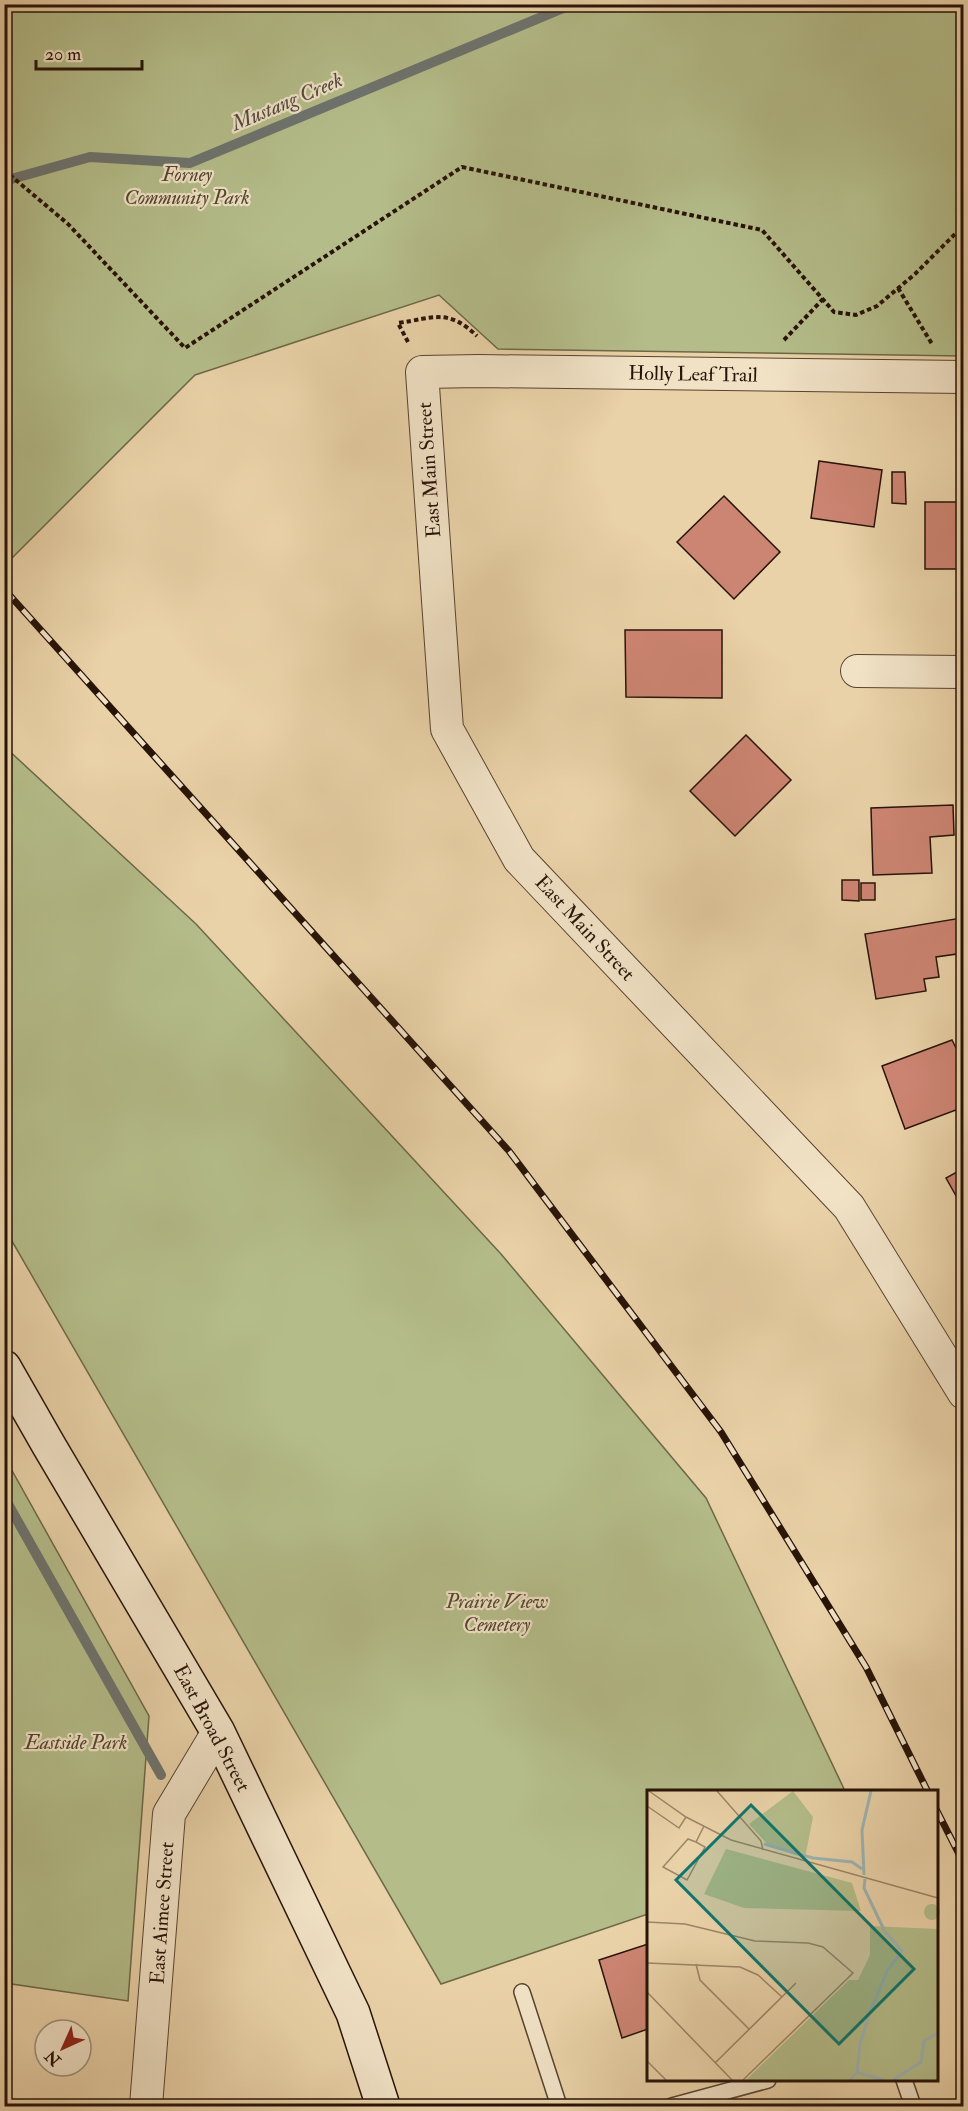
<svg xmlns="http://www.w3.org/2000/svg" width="968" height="2111" viewBox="0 0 968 2111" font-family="'IM FELL Double Pica',serif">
	<rect width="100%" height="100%" fill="#ead2a8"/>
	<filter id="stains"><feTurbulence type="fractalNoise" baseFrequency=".00333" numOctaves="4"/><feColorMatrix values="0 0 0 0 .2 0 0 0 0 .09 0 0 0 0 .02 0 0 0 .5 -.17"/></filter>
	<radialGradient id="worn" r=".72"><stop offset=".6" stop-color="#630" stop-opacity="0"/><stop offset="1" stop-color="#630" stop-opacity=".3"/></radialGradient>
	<g fill="#b4bd8a" stroke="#6e6849" stroke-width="1.5">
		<polygon points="5,4 963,5 963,356 498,349 439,295 195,375 10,560 4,555"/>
		<polygon points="5,747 196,924 501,1254 706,1498 845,1791 648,1792 648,1914 441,1984 5,1229"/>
		<polygon points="5,1458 149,1716 128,2001 5,1983"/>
	</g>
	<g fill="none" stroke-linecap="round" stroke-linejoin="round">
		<g stroke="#6e746f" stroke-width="10">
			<polyline points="4,181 90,157 190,163 573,4"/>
			<polyline points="4,1497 161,1775"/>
		</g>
	</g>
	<g fill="#cd8573" stroke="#271308" stroke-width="1.5">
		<polygon points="819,461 882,470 874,527 811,518"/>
		<polygon points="892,472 905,472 906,504 892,503"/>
		<polygon points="724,496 780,552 734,599 677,542"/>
		<rect x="925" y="502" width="39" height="67"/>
		<polygon points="625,630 722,630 722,698 626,697"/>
		<polygon points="746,735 791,780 735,836 690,791"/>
		<polygon points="953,805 954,835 930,837 932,873 873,875 871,808"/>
		<polygon points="842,880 859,880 859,901 842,900"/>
		<rect x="861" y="883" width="14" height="17"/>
		<polygon points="961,918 964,953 936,957 939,977 924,979 926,991 876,999 865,934"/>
		<polygon points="952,1040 956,1048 964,1046 964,1107 905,1129 882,1066"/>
		<polygon points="964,1168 964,1210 946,1178"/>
		<polygon points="648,1944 648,2029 622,2038 599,1960"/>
	</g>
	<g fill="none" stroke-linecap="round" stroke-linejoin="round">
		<g stroke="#584330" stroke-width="18">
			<g id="service">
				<polyline points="522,1992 559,2106"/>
				<polyline points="904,2080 913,2106"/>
				<polyline points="672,2106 768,2080"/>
			</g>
		</g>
		<g stroke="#584330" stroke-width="34">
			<g id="minor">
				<polyline points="964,377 479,371 422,372 447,729 519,859 849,1207 964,1393"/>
				<polyline points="857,671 964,672"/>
				<polyline points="146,2106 169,1814 218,1732"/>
			</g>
		</g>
		<g stroke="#271308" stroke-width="36">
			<polyline id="secondary" points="4,1367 48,1444 218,1732 353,2013 383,2106"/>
		</g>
		<g stroke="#271308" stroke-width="4" stroke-dasharray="4.5 3" stroke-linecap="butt">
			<polyline points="4,170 68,224 185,348 462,167 762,230 834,312 856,315 877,306 915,274 964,225"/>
			<polyline points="898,288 932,344"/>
			<polyline points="784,340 823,299"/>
			<path d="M408,342L398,323C434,318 448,308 477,336"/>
		</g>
		<use href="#service" stroke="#f1e2c6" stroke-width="15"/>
		<use href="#minor" stroke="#f1e2c6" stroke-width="32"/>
		<use href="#secondary" stroke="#f1e2c6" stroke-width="33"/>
		<g stroke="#271308" stroke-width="7">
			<g id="rail">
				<polyline points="4,589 509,1151 721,1432 866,1667 928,1792"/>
				<polyline points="936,1809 964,1864"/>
			</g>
		</g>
		<use href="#rail" stroke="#f1e2c6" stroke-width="4.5" stroke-dasharray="14" stroke-linecap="butt"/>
	</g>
	<g text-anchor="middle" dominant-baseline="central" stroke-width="4.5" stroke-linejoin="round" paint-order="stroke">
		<g font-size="20" font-style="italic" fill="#51462f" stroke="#f1e2c6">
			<text x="187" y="174">Forney<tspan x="187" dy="23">Community Park</tspan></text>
			<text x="497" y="1601">Prairie View<tspan x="497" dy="23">Cemetery</tspan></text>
			<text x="76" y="1742">Eastside Park</text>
		</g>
		<g font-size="20" fill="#271308" stroke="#f1e2c6">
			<text transform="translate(693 374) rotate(1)">Holly Leaf Trail</text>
			<text transform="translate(429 470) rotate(-94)">East Main Street</text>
			<text transform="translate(585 928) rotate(47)">East Main Street</text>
			<text transform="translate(212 1728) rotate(62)">East Broad Street</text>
			<text transform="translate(162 1913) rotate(-86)">East Aimee Street</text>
		</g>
		<g font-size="21" font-style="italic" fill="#514b44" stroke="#f1e2c6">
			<text transform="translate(287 102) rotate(-23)">Mustang Creek</text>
		</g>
	</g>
	<g transform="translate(647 1790)">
		<rect width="291" height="291" fill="#ead2a8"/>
		<path d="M146,1L166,27L158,68L123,57L102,34ZM79,59L205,93L214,121L97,118L57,104ZM277 122a8 8 0 1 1 16 0a8 8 0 1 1-16 0ZM223,136L291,139V290H99L202,190H211L223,165Z" fill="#b4bd8a"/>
		<path fill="none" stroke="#9eb4b4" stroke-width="3" d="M117,54L166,68L205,72L215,79M217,85L215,40L224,1M212,283L237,290M203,290L210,283L213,254L223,222L240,181L255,161L238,142L217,98L218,89M246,290L274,272L277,251L291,243"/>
		<path fill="none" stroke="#9c8668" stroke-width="1.5" d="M2,1L39,27L84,50L291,108M70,1L114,51L116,60M0,16L32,38L39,27M49,52L58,57L40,90L16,77L41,49L49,52L57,36M0,132L38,134L108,151L161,153L176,157L206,183L96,290M0,173L93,177L111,185L135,207M49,174L53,190L102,239M0,202L85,290M0,271L19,290M68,273L149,193"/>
		<path fill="#0f766e" fill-opacity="0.15" stroke="#0f766e" stroke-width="3" d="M104,15L267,179L192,254L29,90Z"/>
		<rect width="291" height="291" fill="none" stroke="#271308" stroke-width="3"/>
	</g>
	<rect width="968" height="2111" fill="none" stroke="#ead2a8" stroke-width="24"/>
	<rect x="6" y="6" width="956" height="2099" fill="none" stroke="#271308" stroke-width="3"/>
	<rect x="12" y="12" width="944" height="2087" fill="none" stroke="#271308" stroke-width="1.5"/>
	<g transform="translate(63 2048) rotate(225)"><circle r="28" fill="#f1e2c6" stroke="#a08f7a" stroke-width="1.5"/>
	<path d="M0-4.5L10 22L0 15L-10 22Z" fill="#8f2418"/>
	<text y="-9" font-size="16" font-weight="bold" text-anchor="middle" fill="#271308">N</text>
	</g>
	<path d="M36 60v9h106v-9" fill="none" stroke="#271308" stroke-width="3"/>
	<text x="45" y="60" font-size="18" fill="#271308" stroke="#f1e2c6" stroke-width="4.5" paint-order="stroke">20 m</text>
	<rect width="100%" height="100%" filter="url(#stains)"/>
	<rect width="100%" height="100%" fill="url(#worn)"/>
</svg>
